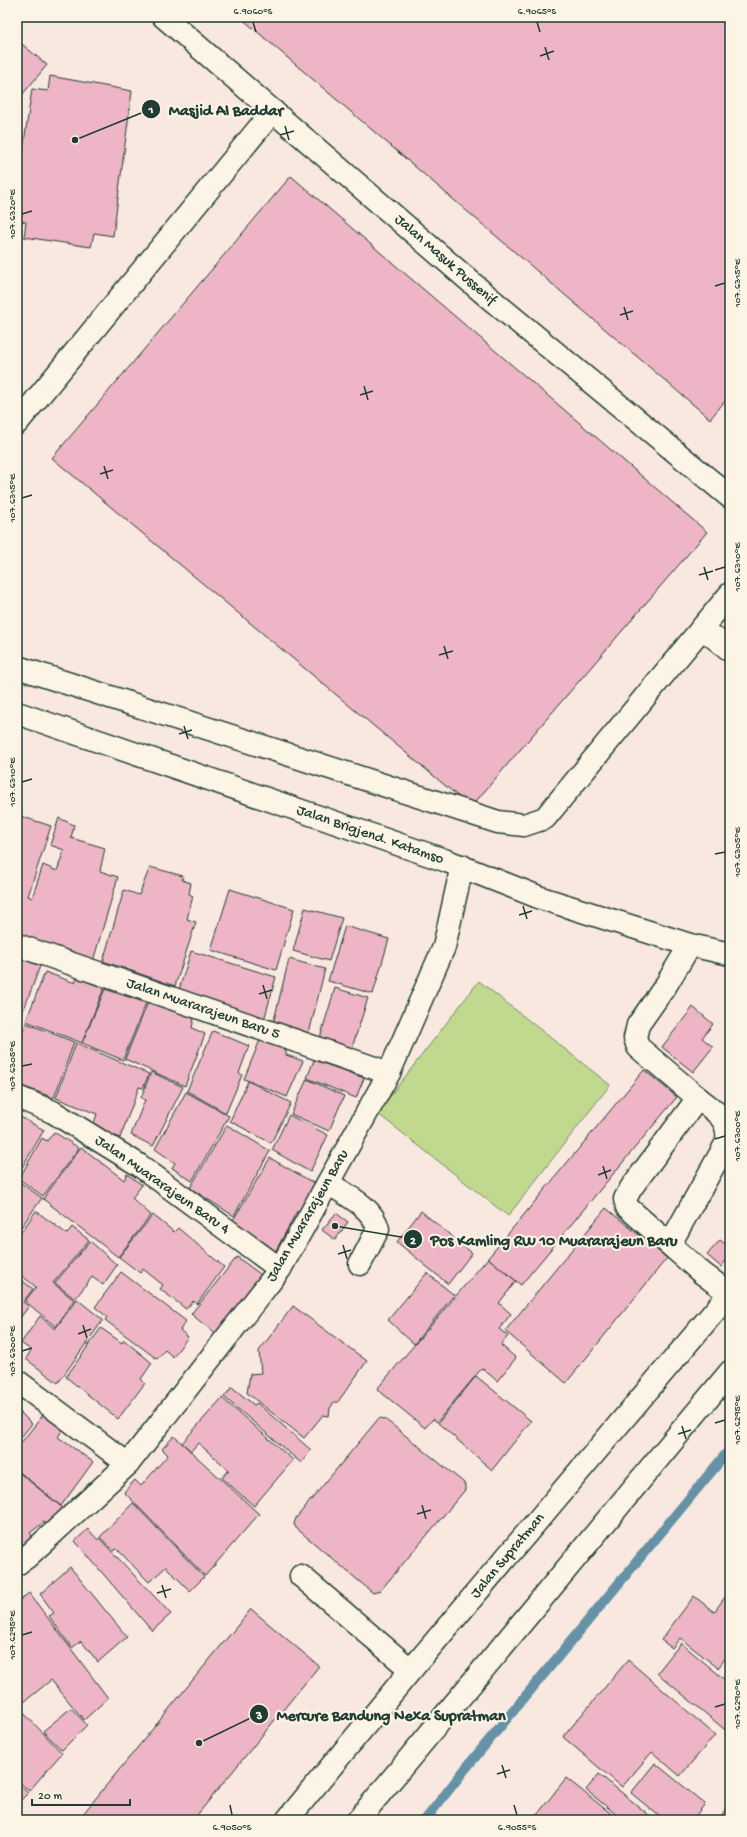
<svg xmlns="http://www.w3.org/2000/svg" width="747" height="1837" viewBox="0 0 747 1837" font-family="'Gochi Hand',sans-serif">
	<rect width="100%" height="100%" fill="#f9e8df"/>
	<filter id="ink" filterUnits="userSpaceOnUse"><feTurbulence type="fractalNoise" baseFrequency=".025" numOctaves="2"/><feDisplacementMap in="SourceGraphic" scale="8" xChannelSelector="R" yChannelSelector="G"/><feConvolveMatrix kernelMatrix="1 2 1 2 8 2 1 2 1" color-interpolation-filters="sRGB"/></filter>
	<g filter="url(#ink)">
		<polygon fill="#c1d98f" stroke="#708b62" points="479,981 610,1085 508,1216 377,1113"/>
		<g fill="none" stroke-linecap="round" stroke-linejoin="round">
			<polyline stroke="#6592a6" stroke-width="10" points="425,1820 466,1768 730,1449"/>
		</g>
		<g fill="#eeb5c7" stroke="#1f3d34">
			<polygon points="240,17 730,17 730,395 710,419"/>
			<polygon points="17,40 47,65 17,101"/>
			<polygon points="50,76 132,91 113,236 94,233 91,247 24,237 26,222 17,221 17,189 32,89 48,91"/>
			<polygon points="291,176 707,532 471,807 52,458"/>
			<polygon points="17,815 51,826 28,896 32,898 43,865 57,871 64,850 50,845 59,818 74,825 71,838 105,848 100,871 118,877 93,961 17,934"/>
			<polygon points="150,867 183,876 182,880 191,883 189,894 193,896 187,919 196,922 175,986 103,961 124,890 139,895"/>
			<polygon points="230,889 294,909 276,970 211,950"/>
			<polygon points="305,908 342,918 329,961 293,951"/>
			<polygon points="345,926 389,939 373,994 328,981"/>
			<polygon points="191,951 276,977 264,1020 178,993"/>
			<polygon points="17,957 40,966 17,1028"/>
			<polygon points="289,959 325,969 309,1033 273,1024"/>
			<polygon points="45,972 75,983 77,978 104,988 82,1043 26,1021"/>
			<polygon points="335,988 368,998 351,1051 319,1041"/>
			<polygon points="105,989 146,1003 123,1060 82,1043"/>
			<polygon points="148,1002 194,1018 192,1028 205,1034 185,1086 125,1059"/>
			<polygon points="693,1007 713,1024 702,1038 713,1047 693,1072 662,1047"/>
			<polygon points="26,1023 74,1042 54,1098 17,1084 17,1047"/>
			<polygon points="213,1031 249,1046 239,1073 242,1075 226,1113 187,1091"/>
			<polygon points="260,1040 286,1050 286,1055 303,1061 287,1097 244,1079"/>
			<polygon points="76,1043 149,1074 143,1088 139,1087 120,1138 93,1126 97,1114 56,1098"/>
			<polygon points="314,1060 364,1078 356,1098 307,1078"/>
			<polygon points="644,1070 677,1097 521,1285 488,1258"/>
			<polygon points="151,1072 183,1087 153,1146 131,1135 145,1100 141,1098"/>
			<polygon points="307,1079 344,1096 329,1131 291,1114"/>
			<polygon points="248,1081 291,1103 271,1143 230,1121"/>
			<polygon points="186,1092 229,1116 192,1181 172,1168 175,1163 155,1149"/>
			<polygon points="17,1115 44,1130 17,1176"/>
			<polygon points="289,1115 328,1135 310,1172 272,1150"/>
			<polygon points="227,1125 270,1151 234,1216 190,1188"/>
			<polygon points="54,1132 79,1148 43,1196 19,1179 42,1138 47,1141"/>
			<polygon points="81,1147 124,1180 127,1174 142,1185 132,1198 151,1215 118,1257 43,1199"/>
			<polygon points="270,1158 319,1186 304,1213 297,1211 273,1256 229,1227"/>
			<polygon points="18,1181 42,1198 17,1233 17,1183"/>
			<polygon points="606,1208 667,1258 566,1383 505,1331"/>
			<polygon points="36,1211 67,1234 72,1227 89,1240 53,1283 74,1300 56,1327 25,1301 36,1287 17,1272 17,1238"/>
			<polygon points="421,1211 472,1253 448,1284 397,1242"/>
			<polygon points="336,1213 348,1222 335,1240 322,1230"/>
			<polygon points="153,1215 174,1232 178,1228 224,1267 197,1304 193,1301 186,1309 160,1289 163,1285 143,1269 140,1273 119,1257"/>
			<polygon points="720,1240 730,1248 730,1255 721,1267 707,1255"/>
			<polygon points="90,1241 117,1265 103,1285 92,1277 75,1299 55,1283"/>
			<polygon points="237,1257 264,1277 217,1335 191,1314"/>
			<polygon points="488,1258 516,1281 499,1303 511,1314 499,1329 508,1336 501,1345 516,1358 497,1381 482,1368 437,1422 433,1419 425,1428 377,1389"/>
			<polygon points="121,1272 186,1321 180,1330 188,1337 173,1357 165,1350 157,1359 105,1320 107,1317 95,1307"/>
			<polygon points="427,1273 454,1295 414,1344 388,1320"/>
			<polygon points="20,1279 33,1289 23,1302 29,1306 17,1322 17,1282"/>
			<polygon points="77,1299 103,1320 58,1383 26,1359 31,1350 21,1343 40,1316 55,1329"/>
			<polygon points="293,1306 367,1361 337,1403 335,1401 330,1408 329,1416 323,1415 304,1438 247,1393 250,1374 261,1373 259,1351"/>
			<polygon points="101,1328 122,1343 124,1340 152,1363 141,1379 145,1383 118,1419 66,1377"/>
			<polygon points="476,1376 531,1421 492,1470 438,1423"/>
			<polygon points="232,1387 254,1405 257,1403 311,1450 301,1463 224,1397"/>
			<polygon points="222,1398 293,1460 254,1506 222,1478 229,1470 198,1443 191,1451 182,1443"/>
			<polygon points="17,1409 32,1424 17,1442"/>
			<polygon points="43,1415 63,1429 58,1437 93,1462 61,1506 17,1470 17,1448"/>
			<polygon points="379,1418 385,1419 463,1482 465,1485 465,1490 380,1591 373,1593 296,1528 294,1524 296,1518"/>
			<polygon points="174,1436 259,1514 205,1576 124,1492 135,1480 141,1486 168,1455 162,1449"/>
			<polygon points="17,1471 64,1509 47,1528 44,1522 30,1533 34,1538 20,1551 17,1548"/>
			<polygon points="133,1503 204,1577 190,1591 166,1567 149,1582 117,1549 113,1551 100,1537"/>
			<polygon points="88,1529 98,1540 99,1538 171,1614 152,1631 75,1541"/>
			<polygon points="70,1567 127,1637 98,1662 81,1641 72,1648 49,1616 54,1613 40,1594"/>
			<polygon points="29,1593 108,1698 84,1720 51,1680 24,1702 17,1691 17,1602"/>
			<polygon points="728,1593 730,1595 730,1652 718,1668 680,1638 672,1648 661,1640 694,1596 714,1612"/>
			<polygon points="251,1609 319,1666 193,1820 78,1820"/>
			<polygon points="681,1643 730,1684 730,1734 657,1673"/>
			<polygon points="628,1660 715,1735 680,1776 652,1752 622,1787 563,1737"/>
			<polygon points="19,1708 62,1753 29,1791 17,1780 17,1710"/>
			<polygon points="71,1708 87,1725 62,1750 43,1731"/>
			<polygon points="655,1763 705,1804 692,1820 664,1820 631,1793"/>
			<polygon points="599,1774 655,1820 623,1820 586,1790"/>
			<polygon points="566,1778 619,1820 533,1820"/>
			<polygon points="17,1783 28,1793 17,1804"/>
			<polygon points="730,1801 730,1820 719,1820"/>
		</g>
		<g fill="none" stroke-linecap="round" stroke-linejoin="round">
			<g stroke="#1f3d34" stroke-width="25">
				<g id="minor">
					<polyline points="164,17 487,296 730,497"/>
					<polyline points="17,423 273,111"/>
					<polyline points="730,594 702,628 730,650"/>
					<polyline points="17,667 498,822 524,825 545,818 702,628"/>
					<polyline points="17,945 389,1073"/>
					<polyline points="690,945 666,985 638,1025 635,1038 638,1047 698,1098 631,1188 625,1199 627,1207 702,1273 730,1294"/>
					<polyline points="17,1097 53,1112 139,1165 280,1269"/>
					<path d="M328,1183C346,1195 373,1207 378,1229L360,1264"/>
					<path d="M670,1244L727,1142C730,1118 715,1112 698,1098"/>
					<polyline points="17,1381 128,1464"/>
					<polyline points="17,1564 27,1557 128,1464 280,1269 389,1073 444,947 462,866"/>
					<polyline points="301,1576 411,1670"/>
				</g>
			</g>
			<g stroke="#1f3d34" stroke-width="25">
				<g id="major">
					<polyline points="17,713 447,861 541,898 690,945 730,954"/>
					<polyline points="287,1820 411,1670 730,1293"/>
					<polyline points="358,1820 730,1372"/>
				</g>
			</g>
			<use href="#minor" stroke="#fcf5e5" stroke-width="22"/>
			<use href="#major" stroke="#fcf5e5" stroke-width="22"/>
		</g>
	</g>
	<path fill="none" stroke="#1f3d34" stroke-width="1.5" d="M253,22L256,32M537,22L540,32M545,47L549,60M540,56L554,51M285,126L289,140M280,135L294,131M22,214L32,211M715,286L725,283M624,307L628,320M620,315L633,311M364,386L368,400M360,395L373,391M104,466L108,479M100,474L113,470M22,498L32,495M704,567L708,580M715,570L725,567M699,575L713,571M444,646L448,659M439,655L453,651M184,726L188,739M179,734L192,730M22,782L32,779M715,854L725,852M523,906L527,919M519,915L532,911M263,985L267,999M259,994L272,990M22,1066L32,1064M715,1139L725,1136M603,1166L607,1179M598,1175L611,1170M343,1245L347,1259M338,1254L351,1250M83,1325L87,1338M78,1334L91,1329M22,1351L32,1348M715,1423L725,1420M682,1426L686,1439M678,1434L691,1430M422,1505L426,1519M417,1514L431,1510M162,1585L166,1598M157,1593L171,1589M22,1635L32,1632M715,1707L725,1704M502,1765L506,1778M497,1774L510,1770M230,1805L232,1815M514,1805L517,1815"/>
	<g text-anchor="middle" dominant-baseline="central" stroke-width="4" stroke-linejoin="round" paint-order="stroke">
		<g font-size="15" fill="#1f3d34" stroke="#fcf5e5">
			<text transform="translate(445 260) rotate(41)">Jalan Masuk Pussenif</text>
			<text transform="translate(370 835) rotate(19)">Jalan Brigjend. Katamso</text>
			<text transform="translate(203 1009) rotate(19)">Jalan Muararajeun Baru 5</text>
			<text transform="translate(162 1185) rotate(35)">Jalan Muararajeun Baru 4</text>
			<text transform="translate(308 1216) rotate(-60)">Jalan Muararajeun Baru</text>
			<text transform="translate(508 1556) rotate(-50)">Jalan Supratman</text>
		</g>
	</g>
	<path fill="none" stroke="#1f3d34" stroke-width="1.5" d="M75 140L151 109M335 1226L413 1239M199 1743L259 1714"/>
	<g fill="#1f3d34" stroke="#fcf5e5" stroke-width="1.5">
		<circle cx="75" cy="140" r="4"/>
		<circle cx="335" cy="1226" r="4"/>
		<circle cx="199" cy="1743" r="4"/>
		<circle cx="151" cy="109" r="10"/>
		<circle cx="413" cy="1239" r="10"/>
		<circle cx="259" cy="1714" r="10"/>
	</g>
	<g font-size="12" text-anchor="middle" font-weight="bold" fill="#fff">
		<text x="151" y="113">1</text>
		<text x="413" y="1244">2</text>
		<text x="259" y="1719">3</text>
	</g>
	<g font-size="16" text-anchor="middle" font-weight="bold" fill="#1f3d34" stroke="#fcf5e5" stroke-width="4" stroke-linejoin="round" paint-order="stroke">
		<text x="226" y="115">Masjid Al Baddar</text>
		<text x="554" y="1245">Pos Kamling RW 10 Muararajeun Baru</text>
		<text x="391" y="1720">Mercure Bandung Nexa Supratman</text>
	</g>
	<rect width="747" height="1837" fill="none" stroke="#fcf5e5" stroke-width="44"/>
	<path d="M32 1799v6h98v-6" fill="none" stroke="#1f3d34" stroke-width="2"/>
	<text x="38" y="1799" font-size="12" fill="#1f3d34" stroke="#fcf5e5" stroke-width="3" paint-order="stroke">20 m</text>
	<rect x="22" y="22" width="703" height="1793" fill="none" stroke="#1f3d34" stroke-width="1.5"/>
	<g font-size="10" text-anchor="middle" fill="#1f3d34">
		<text x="253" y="14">6.9060°S</text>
		<text x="537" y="14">6.9065°S</text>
		<text transform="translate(11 214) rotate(-90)" y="4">107.6320°E</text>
		<text transform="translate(736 283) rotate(-90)" y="4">107.6315°E</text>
		<text transform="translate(11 498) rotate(-90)" y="4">107.6315°E</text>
		<text transform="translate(736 567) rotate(-90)" y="4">107.6310°E</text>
		<text transform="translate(11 782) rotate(-90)" y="4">107.6310°E</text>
		<text transform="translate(736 852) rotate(-90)" y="4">107.6305°E</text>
		<text transform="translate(11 1066) rotate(-90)" y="4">107.6305°E</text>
		<text transform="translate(736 1136) rotate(-90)" y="4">107.6300°E</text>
		<text transform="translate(11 1351) rotate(-90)" y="4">107.6300°E</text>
		<text transform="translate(736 1420) rotate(-90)" y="4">107.6295°E</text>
		<text transform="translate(11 1635) rotate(-90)" y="4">107.6295°E</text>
		<text transform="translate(736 1704) rotate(-90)" y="4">107.6290°E</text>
		<text x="232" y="1830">6.9050°S</text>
		<text x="517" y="1830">6.9055°S</text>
	</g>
</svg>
